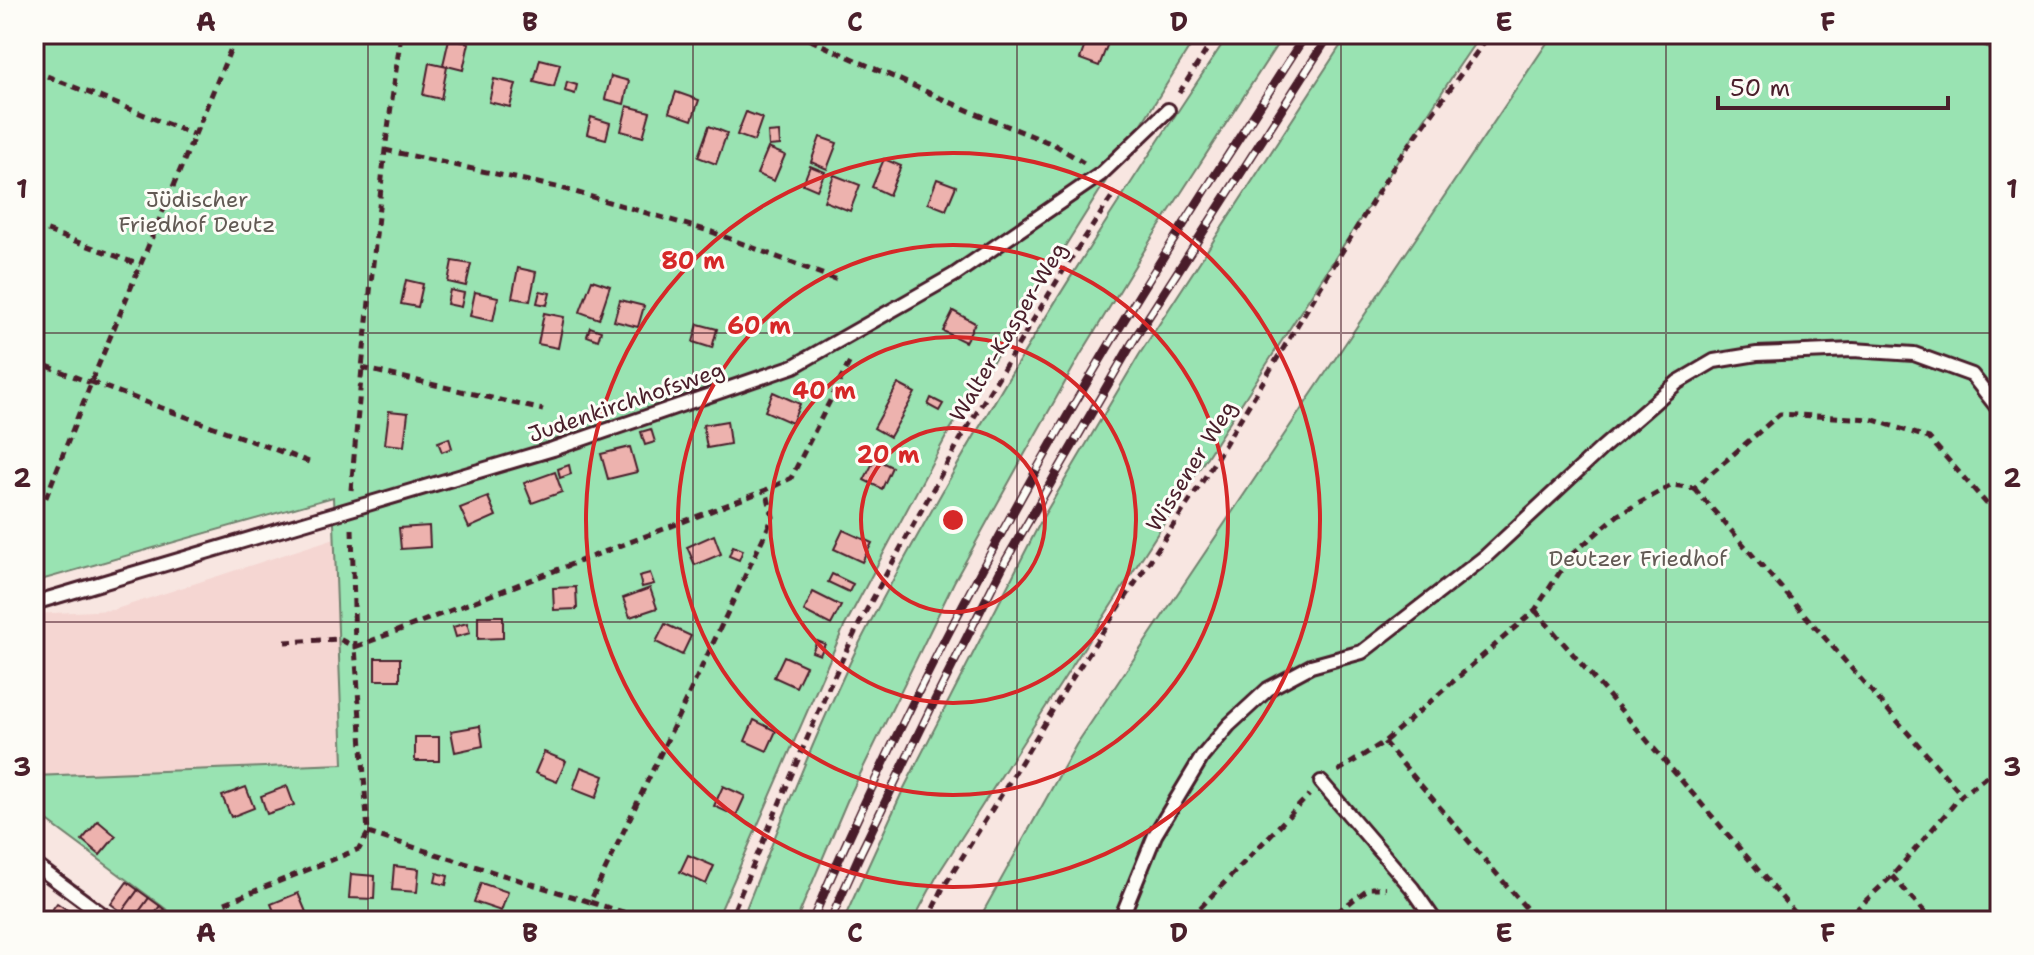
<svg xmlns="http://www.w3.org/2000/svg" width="2034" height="955" viewBox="0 0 2034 955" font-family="'Shantell Sans',sans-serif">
	<rect width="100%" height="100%" fill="#f8e6e1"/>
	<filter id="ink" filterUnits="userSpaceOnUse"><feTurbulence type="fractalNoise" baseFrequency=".0125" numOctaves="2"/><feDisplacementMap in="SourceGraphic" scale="16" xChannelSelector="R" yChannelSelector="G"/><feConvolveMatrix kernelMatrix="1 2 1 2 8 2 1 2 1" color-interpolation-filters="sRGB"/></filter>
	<g filter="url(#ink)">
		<polygon fill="#f5d6d2" points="335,538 343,764 34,776 34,614 113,610"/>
		<g fill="#99e3b2" stroke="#72816e" stroke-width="2">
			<polygon points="34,34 1198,34 948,433 843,629 716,921 182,921 34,811 34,776 343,764 333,497 34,582"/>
			<path d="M1229,34H1284L1150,241L1081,354L1023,457L954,582L847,801L796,921H741C778,829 814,737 857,648C880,602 906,556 932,510C1023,347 1125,190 1229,34Z"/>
			<polygon points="1348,34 1481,34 1457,69 938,874 913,921 843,921 903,790 1043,517 1139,355"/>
			<polygon points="1553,34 1966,34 2000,56 2000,921 978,921 1076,745"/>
		</g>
		<g fill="#edb2ae" stroke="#4a1f2b" stroke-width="2">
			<polygon points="1089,34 1098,34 1110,38 1099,66 1080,59"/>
			<polygon points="449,39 469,43 463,70 443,65"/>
			<polygon points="540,59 560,64 554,87 534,82"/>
			<polygon points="429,63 447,67 441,99 423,95"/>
			<polygon points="611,76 629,81 624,104 605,99"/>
			<polygon points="494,79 516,84 510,107 489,102"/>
			<polygon points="567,82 577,85 575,94 565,91"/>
			<polygon points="676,92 699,100 692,120 669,112"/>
			<polygon points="627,106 650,112 643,137 621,131"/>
			<polygon points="746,112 762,118 754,141 737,135"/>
			<polygon points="591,117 610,123 606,139 587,134"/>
			<polygon points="709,126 727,133 716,164 698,157"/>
			<polygon points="779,132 780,145 769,146 768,133"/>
			<polygon points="820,137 837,143 827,169 811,162"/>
			<polygon points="768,148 785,155 774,181 757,174"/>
			<polygon points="884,159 901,166 889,195 872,187"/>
			<polygon points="810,166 825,172 817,190 803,184"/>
			<polygon points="834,175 860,185 850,211 824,201"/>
			<polygon points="937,179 956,186 946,210 928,203"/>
			<polygon points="452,261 471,264 466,286 448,282"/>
			<polygon points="518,268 536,272 530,301 512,298"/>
			<polygon points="406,280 423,284 418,307 401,304"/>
			<polygon points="592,280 610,286 599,319 580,312"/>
			<polygon points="450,290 464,293 461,307 447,304"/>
			<polygon points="540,291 550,293 547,305 537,303"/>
			<polygon points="475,292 498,297 493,321 470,316"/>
			<polygon points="620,300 644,306 638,327 614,321"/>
			<polygon points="953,311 975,323 965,342 943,331"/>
			<polygon points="544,313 564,317 558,348 538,344"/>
			<polygon points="698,324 717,329 712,348 693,342"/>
			<polygon points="590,327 601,331 598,340 587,336"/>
			<polygon points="898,384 915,393 890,437 874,428"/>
			<polygon points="773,392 800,404 792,423 765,411"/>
			<polygon points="931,398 943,404 939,411 928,405"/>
			<polygon points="389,411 408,413 404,446 385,444"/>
			<polygon points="727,421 730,444 707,448 703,425"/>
			<polygon points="651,429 655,442 645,445 641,432"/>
			<polygon points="449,438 452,448 442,452 438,442"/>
			<polygon points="630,447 637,472 608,479 601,454"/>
			<polygon points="875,459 892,467 882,489 864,480"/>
			<polygon points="569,465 571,474 560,478 558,469"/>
			<polygon points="555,472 562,492 532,503 524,483"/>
			<polygon points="488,497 496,516 469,528 460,508"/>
			<polygon points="429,526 430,547 401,549 399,528"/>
			<polygon points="843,530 872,543 862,562 834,549"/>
			<polygon points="714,535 721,554 695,565 687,547"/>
			<polygon points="733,546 743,550 739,560 729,556"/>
			<polygon points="650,573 654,584 642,587 639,576"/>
			<polygon points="832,574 853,584 849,592 828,582"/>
			<polygon points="576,587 577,609 554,610 553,588"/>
			<polygon points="650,588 657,608 630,617 623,598"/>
			<polygon points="813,592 841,606 831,625 804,611"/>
			<polygon points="478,616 503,616 503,638 478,639"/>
			<polygon points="467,623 470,633 456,637 453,627"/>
			<polygon points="665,624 691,636 682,655 656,642"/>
			<polygon points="817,641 825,644 820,655 812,652"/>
			<polygon points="784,656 806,666 796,687 774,677"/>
			<rect x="375" y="658" width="25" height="22"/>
			<polygon points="754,720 776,731 767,751 745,741"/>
			<polygon points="480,726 483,746 455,752 451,731"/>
			<rect x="415" y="737" width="24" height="24"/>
			<polygon points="544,752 566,761 557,782 535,773"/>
			<polygon points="581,767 604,776 596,798 573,789"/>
			<polygon points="287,786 294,805 267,814 261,796"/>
			<polygon points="723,786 745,796 736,816 714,806"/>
			<polygon points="246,787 254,808 231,817 222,796"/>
			<polygon points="98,821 116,836 100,855 82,840"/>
			<polygon points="688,855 714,866 706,884 680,872"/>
			<polygon points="394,866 419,869 417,892 392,890"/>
			<polygon points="437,873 448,876 446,885 435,882"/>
			<polygon points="351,874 375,876 374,899 349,898"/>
			<polygon points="127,882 138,890 122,912 111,904"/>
			<polygon points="481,883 508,892 501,911 474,902"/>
			<polygon points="138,890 149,898 133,920 122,912"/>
			<polygon points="298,893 306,912 285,921 278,921 271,904"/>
			<polygon points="149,898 160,906 149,921 134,921 133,920"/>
			<polygon points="57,903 79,918 77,921 59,921 49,914"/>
			<polygon points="160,906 171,915 166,921 149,921"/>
			<polygon points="246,912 250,921 228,921 228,919"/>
		</g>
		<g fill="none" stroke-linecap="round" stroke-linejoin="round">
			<g stroke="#4a1f2b" stroke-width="18">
				<g id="service">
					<polyline points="34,603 553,449 794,366 954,275 1101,174 1168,110"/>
					<polyline points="1321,782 1412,888 1435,921"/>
					<polyline points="34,864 111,921"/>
					<polyline points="1120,921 1155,835 1202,757 1229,725 1268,689 1311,666 1362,652 1486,556 1602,448 1678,382 1714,361 1757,354 1853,350 1914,354 1972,375 2000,411"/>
				</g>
			</g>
			<g stroke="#4a1f2b" stroke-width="5" stroke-dasharray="8 6" stroke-linecap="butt">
				<polyline points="797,34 972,112 1055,145 1084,163"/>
				<polyline points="34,71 195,135"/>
				<polyline points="1179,93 1217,34"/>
				<polyline points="385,150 561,188 712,232 840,281"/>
				<polyline points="34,226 140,265"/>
				<polyline points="34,361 91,383"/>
				<polyline points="362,368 543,410"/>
				<polyline points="91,382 309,462"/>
				<polyline points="1694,488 1962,795"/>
				<polyline points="351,490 362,368 385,150 401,34"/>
				<polyline points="34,496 45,500 91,383 237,34"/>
				<polyline points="1535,610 1802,921"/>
				<polyline points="285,642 339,639 355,647 352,528"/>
				<polyline points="1384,742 1537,921"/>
				<polyline points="1338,771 1384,742 1535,610 1571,555 1618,515 1672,485 1694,488 1780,414 1871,419 1929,438 2000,519"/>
				<polyline points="368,833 590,902 773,517 766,490"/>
				<polyline points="1892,876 1933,921"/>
				<polyline points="590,902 653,921"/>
				<polyline points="225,903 359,849 368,833 355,647 766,490 791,478 851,359"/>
				<polyline points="729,921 830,685 861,620 960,440 1068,263 1115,192"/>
				<polyline points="927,921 943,888 1008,784 1069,683 1202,482 1396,163 1490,34"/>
				<polyline points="1197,921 1199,909 1309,795"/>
				<polyline points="1326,921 1369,888 1386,888"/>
				<polyline points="1844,921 1892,876 1962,795 2000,766"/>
			</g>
			<use href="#service" stroke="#fdfcf7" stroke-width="12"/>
			<g stroke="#4a1f2b" stroke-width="9">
				<g id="rail">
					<path d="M812,921C899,717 1004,520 1118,330C1178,230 1243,133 1306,34"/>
					<polyline points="830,921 861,852 930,710 1006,560 1135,338 1330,34"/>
				</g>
			</g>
			<use href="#rail" stroke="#fdfcf7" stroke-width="6" stroke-dasharray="18" stroke-linecap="butt"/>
		</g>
	</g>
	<path fill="none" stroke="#4a1f2b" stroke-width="2" stroke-opacity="0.55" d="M368,34V921M693,34V921M1017,34V921M1341,34V921M1666,34V921M34,333H2000M34,622H2000"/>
	<g fill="none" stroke="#d62828" stroke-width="4">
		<circle cx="953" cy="520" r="92"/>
		<circle cx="953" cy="520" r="183"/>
		<circle cx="953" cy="520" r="275"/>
		<circle cx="953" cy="520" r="367"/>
	</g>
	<g text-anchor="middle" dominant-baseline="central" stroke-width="6" stroke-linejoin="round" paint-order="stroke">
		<g font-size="22" fill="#625a54" stroke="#fdfcf7">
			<text x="197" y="199">Jüdischer<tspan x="197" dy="25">Friedhof Deutz</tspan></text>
			<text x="1638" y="558">Deutzer Friedhof</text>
		</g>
		<g font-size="22" fill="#4a1f2b" stroke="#fdfcf7">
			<text transform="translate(1008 332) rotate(-59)">Walter-Kasper-Weg</text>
			<text transform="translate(626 402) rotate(-19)">Judenkirchhofsweg</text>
			<text transform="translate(1191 466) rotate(-58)">Wissener Weg</text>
		</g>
	</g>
	<circle cx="953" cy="520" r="12" fill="#d62828" stroke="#fdfcf7" stroke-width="4"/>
	<g font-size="24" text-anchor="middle" font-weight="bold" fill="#d62828" stroke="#fdfcf7" stroke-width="6" stroke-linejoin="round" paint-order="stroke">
		<text x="693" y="269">80 m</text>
		<text x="759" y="334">60 m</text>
		<text x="824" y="399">40 m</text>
		<text x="888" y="463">20 m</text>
	</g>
	<rect width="2034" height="955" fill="none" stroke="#fdfcf7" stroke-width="88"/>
	<path d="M1718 96v12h230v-12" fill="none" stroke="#4a1f2b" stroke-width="4"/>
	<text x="1730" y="96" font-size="24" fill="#4a1f2b" stroke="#fdfcf7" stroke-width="6" paint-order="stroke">50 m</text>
	<rect x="44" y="44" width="1946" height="867" fill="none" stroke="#4a1f2b" stroke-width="3"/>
	<g font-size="26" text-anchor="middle" font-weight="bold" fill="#4a1f2b">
		<text x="206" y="31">A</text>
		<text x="530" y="31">B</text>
		<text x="855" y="31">C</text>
		<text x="1179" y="31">D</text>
		<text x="1504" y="31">E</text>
		<text x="1828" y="31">F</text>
		<text x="22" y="198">1</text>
		<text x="2012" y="198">1</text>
		<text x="22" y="487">2</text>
		<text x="2012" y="487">2</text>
		<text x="22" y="776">3</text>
		<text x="2012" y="776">3</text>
		<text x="206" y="942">A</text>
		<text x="530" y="942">B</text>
		<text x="855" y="942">C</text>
		<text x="1179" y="942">D</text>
		<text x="1504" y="942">E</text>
		<text x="1828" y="942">F</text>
	</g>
</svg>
